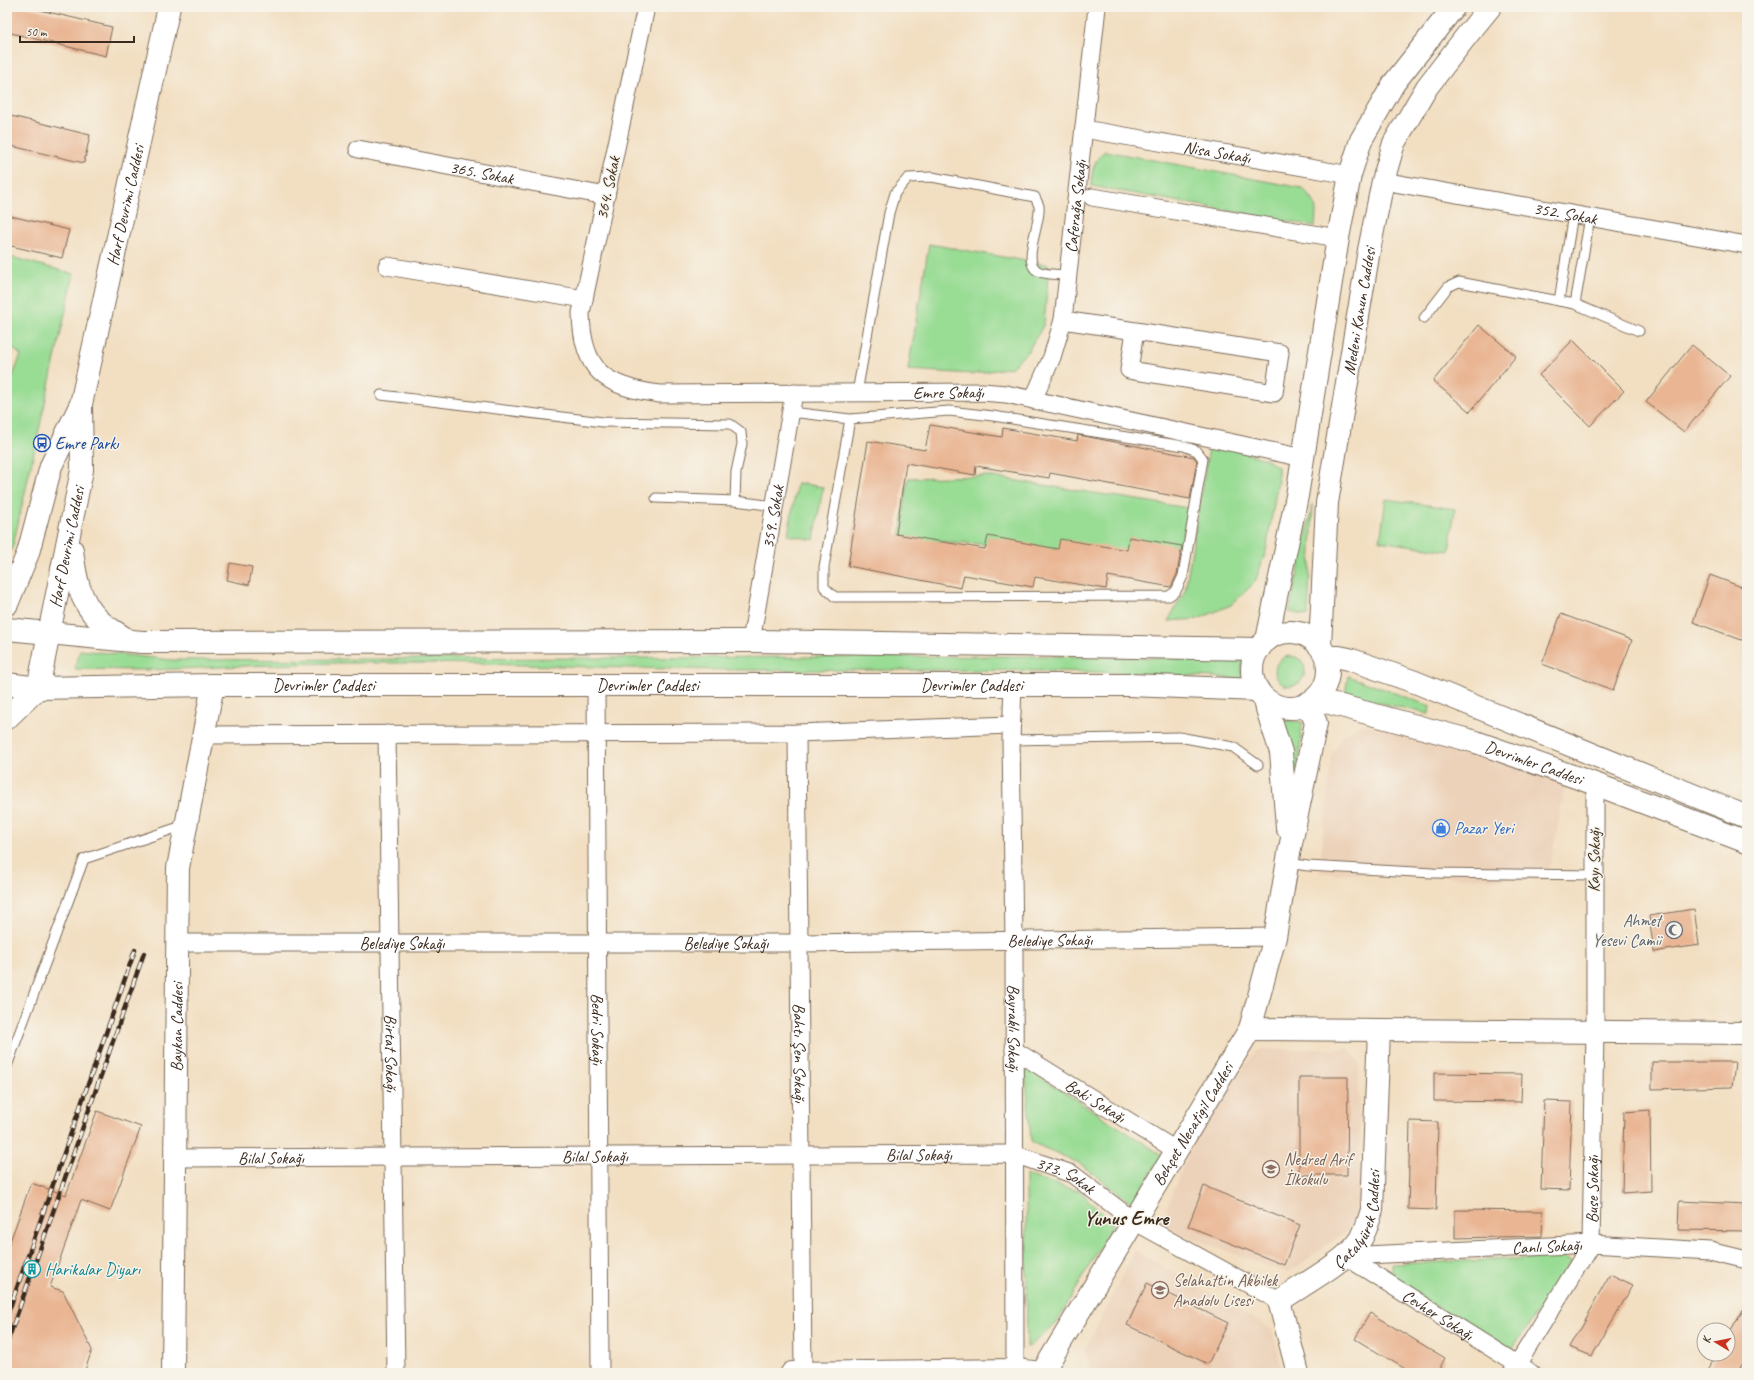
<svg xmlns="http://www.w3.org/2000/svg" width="1754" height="1380" viewBox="0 0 1754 1380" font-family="Caveat,sans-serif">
	<rect width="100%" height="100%" fill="#f7f3e8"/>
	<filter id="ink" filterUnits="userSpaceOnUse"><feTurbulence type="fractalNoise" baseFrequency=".025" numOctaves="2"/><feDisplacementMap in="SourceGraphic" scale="8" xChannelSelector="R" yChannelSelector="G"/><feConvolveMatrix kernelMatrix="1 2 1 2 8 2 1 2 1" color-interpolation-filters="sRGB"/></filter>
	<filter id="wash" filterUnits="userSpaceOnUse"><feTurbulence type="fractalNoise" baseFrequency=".012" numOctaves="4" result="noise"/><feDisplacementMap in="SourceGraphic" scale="16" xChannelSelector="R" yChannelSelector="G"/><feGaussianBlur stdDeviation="0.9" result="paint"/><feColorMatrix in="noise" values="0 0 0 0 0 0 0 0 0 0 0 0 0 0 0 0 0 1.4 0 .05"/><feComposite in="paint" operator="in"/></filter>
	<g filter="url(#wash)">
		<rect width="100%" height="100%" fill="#f2dfc2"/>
		<g fill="#ecd2b9">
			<polygon points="1359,725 1394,728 1566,784 1547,880 1319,873 1332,755 1342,736"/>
			<polygon points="1350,1049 1359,1061 1360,1212 1346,1232 1288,1273 1159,1226 1199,1126 1258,1050"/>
			<polygon points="1135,1251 1272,1329 1283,1373 1091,1373 1085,1350"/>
		</g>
		<g fill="#99dc94" stroke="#6a8359">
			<path d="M1105,151L1302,188C1317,202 1317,206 1315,226L1091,186C1092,171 1093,160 1105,151Z"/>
			<polygon points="929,244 1049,265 1044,324 1028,351 1012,367 973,374 908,370"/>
			<polygon points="7,256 74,274 12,550 7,552 7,391 21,355 7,344"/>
			<polygon points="1210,442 1266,459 1278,467 1278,480 1266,551 1255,582 1231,605 1198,619 1168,621 1185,591"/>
			<polygon points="986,476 1188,508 1179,556 900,539 908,478"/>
			<polygon points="797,483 823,487 814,540 788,535"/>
			<polygon points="1386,499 1455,509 1449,551 1380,541"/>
			<polygon points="1313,504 1308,616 1289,612"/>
			<path d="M80,650L172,660L1043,656L1242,659V679C1074,667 906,671 738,670C622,669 507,663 392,663C319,662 247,666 175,669C142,671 108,669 75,669Z"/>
			<circle cx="1290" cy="671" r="15"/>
			<polygon points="1348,676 1430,706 1429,714 1345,695"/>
			<polygon points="1277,720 1302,722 1298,778 1294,776 1288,743"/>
			<polygon points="1025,1067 1162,1155 1133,1204 1079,1163 1031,1142"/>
			<polygon points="1026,1175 1081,1192 1113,1224 1056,1324 1027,1348"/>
			<polygon points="1561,1257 1571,1262 1511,1351 1392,1281 1392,1264"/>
		</g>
		<g id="blocks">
			<g fill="#e9b593">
				<polygon points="7,7 27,7 112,27 106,56 7,32"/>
				<polygon points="7,115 90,135 84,163 7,145"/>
				<polygon points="7,215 69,230 62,258 7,245"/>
				<polygon points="1479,325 1516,356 1470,412 1433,381"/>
				<polygon points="1573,340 1624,391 1590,426 1539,375"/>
				<polygon points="1692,345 1730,376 1684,432 1646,402"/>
				<polygon points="930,425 1002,437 1003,428 1077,441 1078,435 1194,457 1197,461 1190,499 1050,473 1049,478 976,466 975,475 906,463 896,534 985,549 988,536 1058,549 1060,539 1127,550 1129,537 1182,546 1177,574 1171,587 1108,576 1106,589 1035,577 1033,587 964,575 961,588 848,566 868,441 925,450"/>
				<polygon points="230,563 252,567 249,585 227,580"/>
				<polygon points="1710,575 1747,589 1747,642 1693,622"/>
				<polygon points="1561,614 1632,640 1613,690 1542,664"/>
				<polygon points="1694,909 1699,945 1654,952 1649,916"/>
				<polygon points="1652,1062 1735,1062 1732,1087 1652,1089"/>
				<polygon points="1434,1073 1522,1074 1521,1102 1434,1101"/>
				<polygon points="1299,1077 1348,1077 1347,1175 1299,1175"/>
				<polygon points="1544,1101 1572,1102 1569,1190 1541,1189"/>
				<polygon points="1650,1110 1651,1191 1622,1193 1624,1112"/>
				<polygon points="97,1111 141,1127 110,1211 81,1200 50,1287 63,1291 92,1350 84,1373 7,1373 7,1250 31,1183 66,1195"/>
				<polygon points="1410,1121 1438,1122 1436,1210 1408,1209"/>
				<polygon points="1204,1186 1300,1225 1284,1265 1188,1226"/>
				<polygon points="1679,1201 1747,1204 1747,1231 1678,1230"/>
				<polygon points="1455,1210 1543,1211 1542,1236 1455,1238"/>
				<polygon points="1610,1274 1633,1285 1592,1356 1569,1347"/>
				<polygon points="1147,1283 1228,1323 1208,1364 1127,1325"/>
				<polygon points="1747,1303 1747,1357 1737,1373 1707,1373 1717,1354 1728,1354 1728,1336"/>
				<polygon points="1370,1313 1445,1358 1437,1373 1412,1373 1355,1339"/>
			</g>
		</g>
	</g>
	<g filter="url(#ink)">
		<use href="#blocks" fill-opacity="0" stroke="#7b6957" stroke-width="1"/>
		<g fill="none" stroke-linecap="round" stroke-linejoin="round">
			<g stroke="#7b6957" stroke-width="11">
				<g id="lane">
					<polyline points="1559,301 1573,214"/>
					<polyline points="1575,304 1590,217"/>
					<polyline points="1424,318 1448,287 1459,282 1575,304 1639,331"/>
					<path d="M857,393L889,213L895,193L908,178L932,177L1035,197C1036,200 1038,203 1039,206C1042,222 1019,265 1040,272C1048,275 1059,274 1068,275"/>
					<polyline points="381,395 603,422 730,424 741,432 742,444 736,472 735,501"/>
					<polyline points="791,412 850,419 949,411 993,416 1184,446 1197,451 1203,459 1183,576 1176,591 1169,596 835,597 824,587 824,567 850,419"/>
					<polyline points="656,498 735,501 775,506"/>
					<polyline points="1011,740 1179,737 1233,747 1258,765"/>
					<polyline points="1288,863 1308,866 1433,873 1594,875"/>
					<polyline points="7,1066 84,859 185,825"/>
				</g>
			</g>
			<g stroke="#7b6957" stroke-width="19">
				<g id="street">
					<path id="s1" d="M646,7L581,313C582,371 605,387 660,394L982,392L1006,394L1303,458"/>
					<path id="s2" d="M1084,129L1350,175"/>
					<path id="s3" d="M358,149L606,196"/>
					<path id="s4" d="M1383,181L1747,245"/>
					<polyline points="1092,197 1338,238"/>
					<polyline points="387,266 584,299"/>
					<path d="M1063,320C1135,331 1208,342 1280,353L1274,393L1129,370L1135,331"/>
					<path id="s5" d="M1033,400L1052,357L1063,320L1097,7"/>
					<path id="s6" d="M751,641L794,393"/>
					<path id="s7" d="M596,685L600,1373"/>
					<path id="s8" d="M1013,685L1011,740L1014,941L1015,1370"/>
					<path id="s9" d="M797,733L803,1373"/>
					<path id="s10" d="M387,734L396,1373"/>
					<polyline points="204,735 797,733 1011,725"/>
					<path id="s11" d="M177,943H799L1275,937"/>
					<path id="s12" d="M1014,1050L1177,1151"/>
					<path id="s13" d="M175,1158L1014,1154L1072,1174L1134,1221L1279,1301"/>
					<path id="s14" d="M1345,1256L1591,1244L1710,1251L1747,1260"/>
					<path id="s15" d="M1345,1256L1531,1373"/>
					<path id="s16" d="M1512,1373L1591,1244L1595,1032V784"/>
				</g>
			</g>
			<g stroke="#7b6957" stroke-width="24">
				<g id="secondary">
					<path d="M72,550C75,576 79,601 99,620C107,628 118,633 127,640"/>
					<polyline points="7,604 28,553 51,466 79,408"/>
					<polyline points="7,629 142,642 751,641 1259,649"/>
					<circle cx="1290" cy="670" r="38"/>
					<polyline points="1267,640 1297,496 1338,238 1350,175 1361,140 1394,83 1454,7"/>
					<path id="s17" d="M1320,646L1327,503L1369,250L1383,181L1394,143L1427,87L1468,34L1490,7"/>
					<polyline points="1326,657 1339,657 1349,659 1415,682 1747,817"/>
					<path id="s18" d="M7,684L38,688L213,685H1129L1258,690"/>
					<path id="s19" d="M38,688L82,470L81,404L169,7"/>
					<polyline points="1265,699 1267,709 1281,752 1287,827"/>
					<path id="s20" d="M1315,699L1476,742L1595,784L1747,842"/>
					<polyline points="7,718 38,688"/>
					<polyline points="1250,1029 1747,1033"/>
					<path id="s21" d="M173,1373L178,868L213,685"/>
					<polyline points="792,1373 1015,1370 1042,1373"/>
					<path id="s22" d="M1042,1373L1250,1029L1275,937L1289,853L1316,723L1308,703"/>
					<path id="s23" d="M1298,1373L1279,1301C1302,1285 1346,1262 1361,1239C1366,1230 1369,1220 1372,1210L1379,1030"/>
				</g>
			</g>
			<use href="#lane" stroke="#fff" stroke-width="9"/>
			<use href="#street" stroke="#fff" stroke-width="17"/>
			<use href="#secondary" stroke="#fff" stroke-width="22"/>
			<g stroke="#3b2a1e" stroke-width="4.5">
				<g id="rail">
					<polyline points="7,1316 135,950"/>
					<polyline points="7,1343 144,953"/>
				</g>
			</g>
			<use href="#rail" stroke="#f7f3e8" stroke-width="3" stroke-dasharray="9" stroke-linecap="butt"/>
		</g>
	</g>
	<defs>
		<g id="bus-ring" transform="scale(0.9)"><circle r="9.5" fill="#f7f3e8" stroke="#1a4fb4" stroke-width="1.5"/><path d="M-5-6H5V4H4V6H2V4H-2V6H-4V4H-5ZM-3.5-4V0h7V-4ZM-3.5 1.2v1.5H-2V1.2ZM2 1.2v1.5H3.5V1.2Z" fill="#1a4fb4"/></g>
		<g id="shop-ring" transform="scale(0.9)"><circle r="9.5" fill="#f7f3e8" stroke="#3f7fe0" stroke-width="1.5"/><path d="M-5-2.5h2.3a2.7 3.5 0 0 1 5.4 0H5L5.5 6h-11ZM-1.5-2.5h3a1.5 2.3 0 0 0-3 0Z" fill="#3f7fe0"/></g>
		<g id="mosque-ring" transform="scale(0.9)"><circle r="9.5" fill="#f7f3e8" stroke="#6b7280" stroke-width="1.5"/><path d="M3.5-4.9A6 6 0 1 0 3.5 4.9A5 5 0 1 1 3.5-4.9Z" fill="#6b7280"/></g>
		<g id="school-ring" transform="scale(0.9)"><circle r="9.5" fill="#f7f3e8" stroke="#8d6e63" stroke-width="1.5"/><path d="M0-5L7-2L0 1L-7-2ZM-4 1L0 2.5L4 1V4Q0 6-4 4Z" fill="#8d6e63"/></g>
		<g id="building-ring" transform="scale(0.9)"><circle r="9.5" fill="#f7f3e8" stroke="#0f9aa8" stroke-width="1.5"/><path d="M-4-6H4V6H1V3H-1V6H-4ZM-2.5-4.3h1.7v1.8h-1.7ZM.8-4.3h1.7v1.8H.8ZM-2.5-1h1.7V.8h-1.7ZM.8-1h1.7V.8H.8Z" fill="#0f9aa8"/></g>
	</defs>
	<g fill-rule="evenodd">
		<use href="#bus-ring" x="42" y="443"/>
		<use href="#shop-ring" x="1441" y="828"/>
		<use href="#mosque-ring" x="1674" y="930"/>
		<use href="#school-ring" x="1271" y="1169"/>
		<use href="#building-ring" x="32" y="1269"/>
		<use href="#school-ring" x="1160" y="1290"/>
	</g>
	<g text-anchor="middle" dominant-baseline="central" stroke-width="3" stroke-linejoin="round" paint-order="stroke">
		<g font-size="17" fill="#3b2a1e" stroke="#f7f3e8">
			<text stroke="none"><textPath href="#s2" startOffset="135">Nisa Sokağı</textPath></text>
			<text stroke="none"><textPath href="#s3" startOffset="126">365. Sokak</textPath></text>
			<text transform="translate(608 188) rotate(-78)">364. Sokak</text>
			<text stroke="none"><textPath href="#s19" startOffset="492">Harf Devrimi Caddesi</textPath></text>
			<text stroke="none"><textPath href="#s5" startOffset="200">Caferağa Sokağı</textPath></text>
			<text stroke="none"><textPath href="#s4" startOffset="185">352. Sokak</textPath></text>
			<text stroke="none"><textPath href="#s17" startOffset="338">Medeni Kanun Caddesi</textPath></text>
			<text stroke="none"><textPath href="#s1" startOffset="730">Emre Sokağı</textPath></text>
			<text stroke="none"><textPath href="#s6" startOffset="126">359. Sokak</textPath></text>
			<text stroke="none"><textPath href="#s19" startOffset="144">Harf Devrimi Caddesi</textPath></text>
			<text stroke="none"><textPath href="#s18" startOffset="317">Devrimler Caddesi</textPath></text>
			<text stroke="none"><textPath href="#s18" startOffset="641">Devrimler Caddesi</textPath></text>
			<text stroke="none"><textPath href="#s18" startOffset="965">Devrimler Caddesi</textPath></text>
			<text stroke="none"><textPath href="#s20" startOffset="228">Devrimler Caddesi</textPath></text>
			<text transform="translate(1594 860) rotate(-89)">Kayı Sokağı</text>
			<text stroke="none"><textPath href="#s11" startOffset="873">Belediye Sokağı</textPath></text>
			<text stroke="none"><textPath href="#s11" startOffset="225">Belediye Sokağı</textPath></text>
			<text stroke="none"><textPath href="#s11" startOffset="549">Belediye Sokağı</textPath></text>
			<text stroke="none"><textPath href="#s21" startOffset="346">Baykan Caddesi</textPath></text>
			<text stroke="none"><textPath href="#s8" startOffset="343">Bayraklı Sokağı</textPath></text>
			<text stroke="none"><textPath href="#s7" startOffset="344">Bedri Sokağı</textPath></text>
			<text stroke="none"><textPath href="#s10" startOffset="319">Birtat Sokağı</textPath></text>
			<text stroke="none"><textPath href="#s9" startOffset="320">Bahtı Şen Sokağı</textPath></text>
			<text stroke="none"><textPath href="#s12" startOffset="96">Baki Sokağı</textPath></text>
			<text stroke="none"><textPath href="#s22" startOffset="291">Behçet Necatigil Caddesi</textPath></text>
			<text stroke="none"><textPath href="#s13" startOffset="744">Bilal Sokağı</textPath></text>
			<text stroke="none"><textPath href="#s13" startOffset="420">Bilal Sokağı</textPath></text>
			<text stroke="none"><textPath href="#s13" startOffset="96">Bilal Sokağı</textPath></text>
			<text stroke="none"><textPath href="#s13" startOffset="895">373. Sokak</textPath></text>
			<text stroke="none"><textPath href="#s16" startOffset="206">Buse Sokağı</textPath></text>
			<text stroke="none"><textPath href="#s23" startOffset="195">Çatalyürek Caddesi</textPath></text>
			<text stroke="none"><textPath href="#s14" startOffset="202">Canlı Sokağı</textPath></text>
			<text stroke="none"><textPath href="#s15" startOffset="110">Cevher Sokağı</textPath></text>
		</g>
		<g font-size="17" fill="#164399" stroke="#f7f3e8" text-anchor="start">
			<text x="55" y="443">Emre Parkı</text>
		</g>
		<g font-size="17" fill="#366cbe" stroke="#f7f3e8" text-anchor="start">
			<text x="1454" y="828">Pazar Yeri</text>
		</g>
		<g font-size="17" fill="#5b616d" stroke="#f7f3e8" text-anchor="end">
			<text x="1661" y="920">Ahmet<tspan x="1661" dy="20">Yesevi Camii</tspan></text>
		</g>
		<g font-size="17" fill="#785e54" stroke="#f7f3e8" text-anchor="start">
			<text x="1284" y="1159">Nedred Arif<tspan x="1284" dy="20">İlkokulu</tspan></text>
			<text x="1173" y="1280">Selahattin Akbilek<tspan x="1173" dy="20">Anadolu Lisesi</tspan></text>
		</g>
		<g font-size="17" fill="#0d838f" stroke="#f7f3e8" text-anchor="start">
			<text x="45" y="1269">Harikalar Diyarı</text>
		</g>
		<g font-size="21" font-weight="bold" fill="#3b2a1e" stroke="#f7f3e8">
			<text x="1126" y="1218">Yunus Emre</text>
		</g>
	</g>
	<rect width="1754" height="1380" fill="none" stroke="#f7f3e8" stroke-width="24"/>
	<g transform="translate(1716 1342) rotate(280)"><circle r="19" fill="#f7f3e8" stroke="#aca397"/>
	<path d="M0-3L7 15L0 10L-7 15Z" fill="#c8321e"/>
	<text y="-6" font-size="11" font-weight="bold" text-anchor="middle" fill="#3b2a1e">K</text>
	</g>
	<path d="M20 36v6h114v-6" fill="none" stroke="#3b2a1e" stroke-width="2"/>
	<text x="26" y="36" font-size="12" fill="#3b2a1e" stroke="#f7f3e8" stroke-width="3" paint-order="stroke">50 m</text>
</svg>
